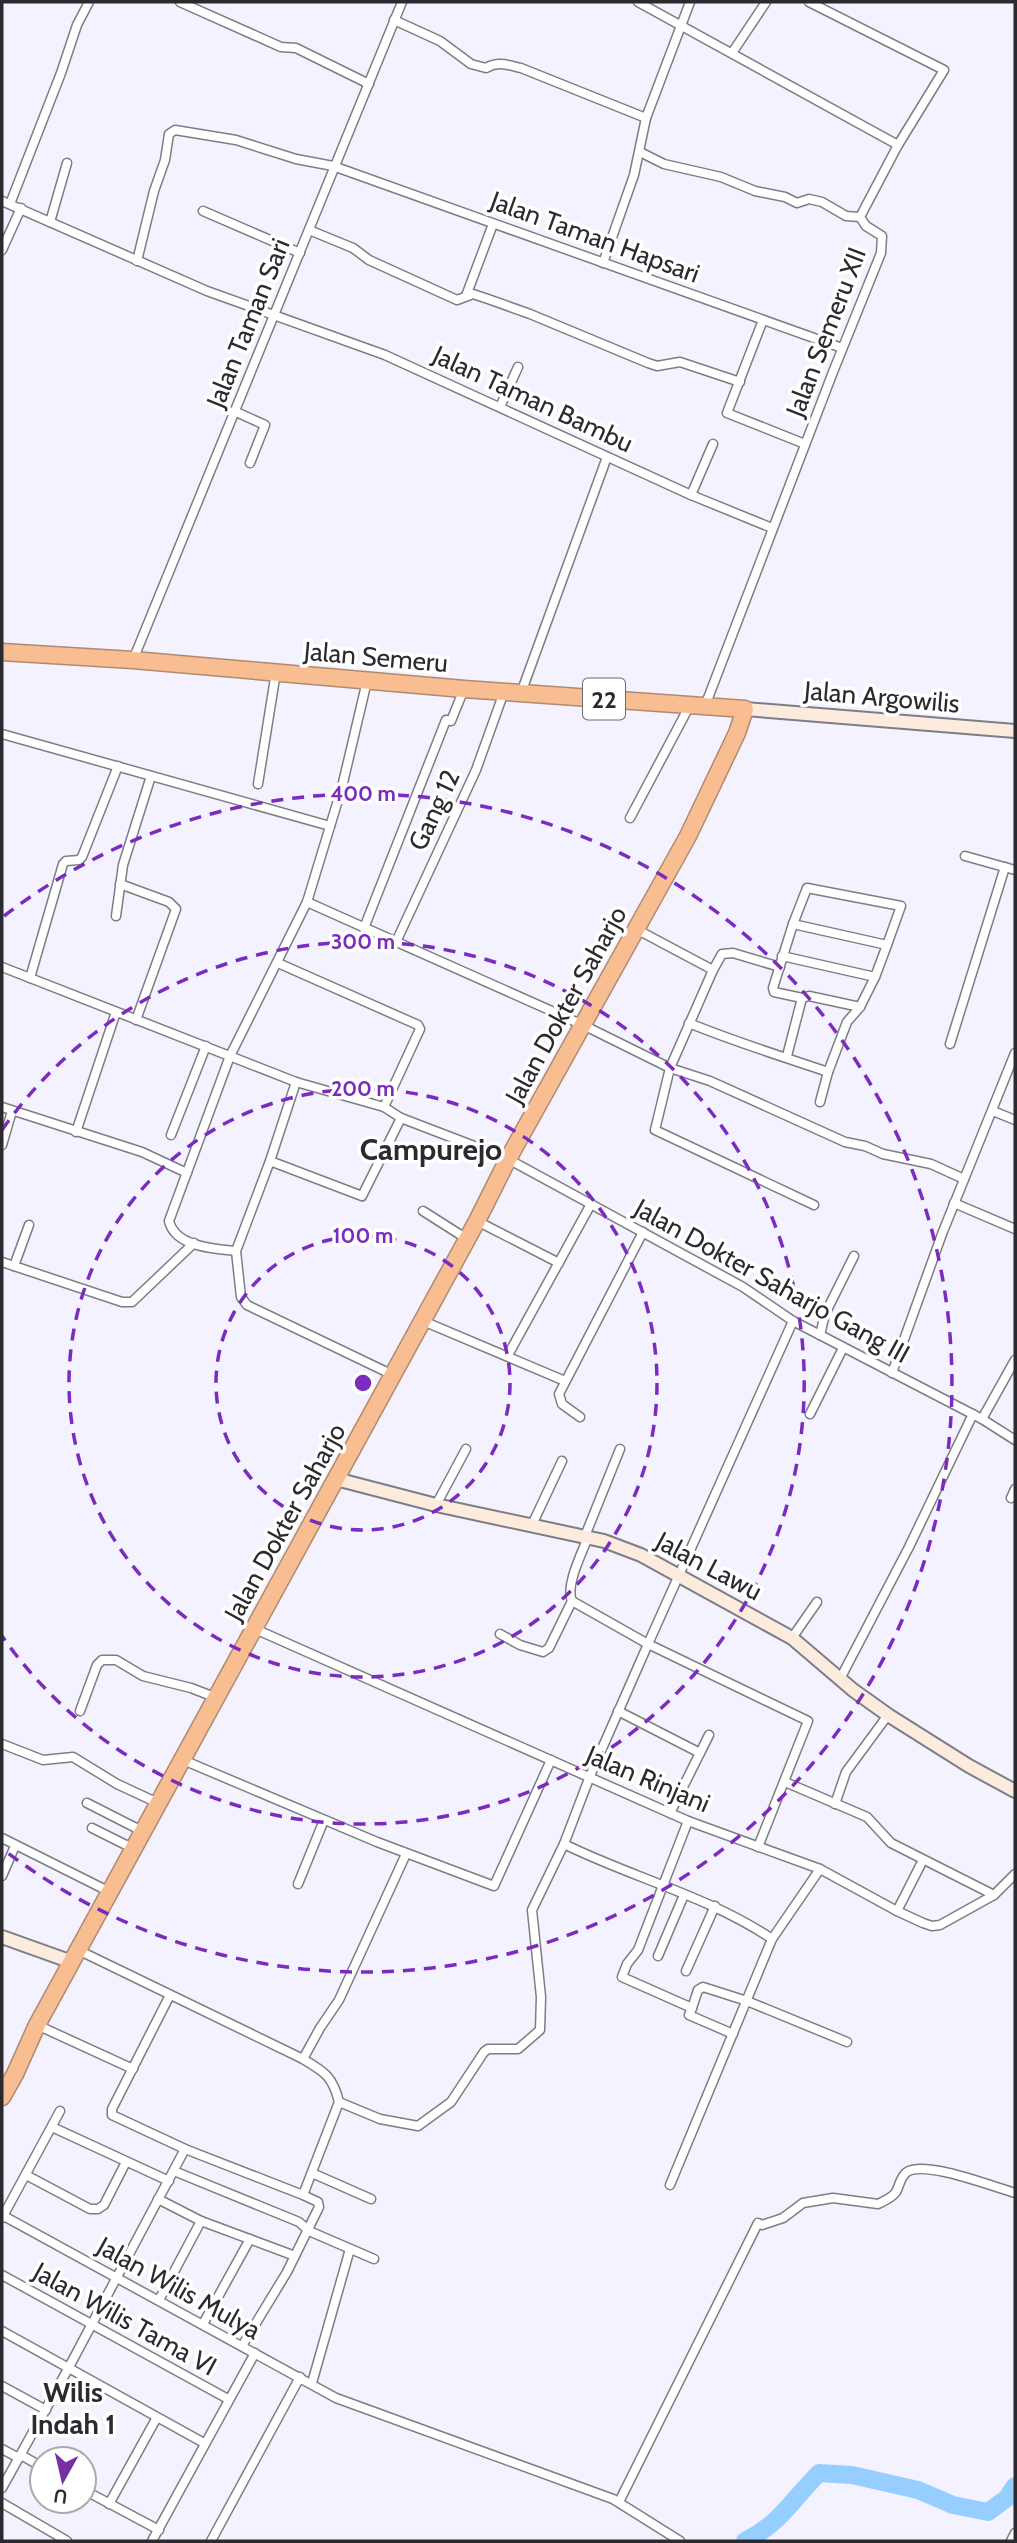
<svg xmlns="http://www.w3.org/2000/svg" width="1017" height="2543" viewBox="0 0 1017 2543" font-family="Cabin,sans-serif">
	<rect width="100%" height="100%" fill="#f3f2fe"/>
	<g fill="none" stroke-linecap="round" stroke-linejoin="round">
		<path stroke="#96cfff" stroke-width="18" d="M745,2541C781,2523 792,2500 819,2473L852,2475L918,2490L953,2505L988,2512L1007,2498L1015,2486"/>
		<g stroke="#7d7d87" stroke-width="11">
			<g id="street">
				<polyline points="180,2 281,47 296,48 369,84"/>
				<polyline points="638,2 898,145 860,217 866,226 882,236 881,253 833,372 705,706"/>
				<polyline points="809,2 944,70 898,145"/>
				<path d="M394,20L440,41L471,64L486,68C498,61 508,65 521,68L646,118"/>
				<polyline points="732,53 766,2"/>
				<polyline points="640,152 664,164 721,177 755,191 785,197 797,203 809,199 822,202 846,216 860,217"/>
				<polyline points="2,201 207,291 385,355 691,495 772,528"/>
				<polyline points="10,204 61,73 77,25 89,2"/>
				<polyline points="203,211 300,253"/>
				<polyline points="50,222 67,163"/>
				<polyline points="309,230 353,248 369,260 457,300 473,294 488,299 530,314 648,363 657,366 680,362 740,382"/>
				<polyline points="2,250 21,208"/>
				<polyline points="137,261 154,191 165,160 169,134 175,130 236,140 296,159 333,166 842,348"/>
				<polyline points="603,263 634,175 646,118 690,2"/>
				<polyline points="466,296 493,224"/>
				<polyline points="763,320 727,413 805,444"/>
				<polyline points="500,407 518,367"/>
				<polyline points="234,411 265,425 250,463"/>
				<polyline points="691,495 713,444"/>
				<polyline points="133,660 402,2"/>
				<polyline points="521,693 607,457"/>
				<polyline points="2,734 330,826"/>
				<polyline points="258,784 276,672"/>
				<polyline points="630,818 690,705"/>
				<polyline points="965,856 1015,870"/>
				<polyline points="120,884 169,902 176,909 136,1020"/>
				<polyline points="307,902 583,1025 670,1068 710,1081 845,1142 865,1146 883,1154 931,1164 964,1179"/>
				<polyline points="116,916 123,865 151,776"/>
				<polyline points="793,924 887,945 875,977"/>
				<polyline points="364,928 446,720 451,721 464,689"/>
				<polyline points="636,929 713,970 670,1068 655,1130 814,1205"/>
				<polyline points="396,942 476,770 504,692"/>
				<polyline points="278,963 418,1025 420,1029 384,1107"/>
				<polyline points="2,967 296,1082 384,1107 401,1118 508,1159 743,1287 793,1321 982,1419 1015,1440"/>
				<polyline points="713,970 722,954 733,953 780,967"/>
				<polyline points="30,978 63,864 66,861 79,860 82,857 118,766"/>
				<polyline points="802,998 774,992 773,988 793,924 807,888 901,906 887,945"/>
				<path d="M689,1023C735,1042 781,1056 828,1072L847,1022L860,1007L875,977L782,956"/>
				<polyline points="950,1044 1005,867"/>
				<polyline points="787,1056 802,998 809,996 860,1007"/>
				<polyline points="296,1082 270,1161 236,1251 241,1297 247,1305 393,1375"/>
				<polyline points="820,1102 828,1072"/>
				<polyline points="2,1107 142,1152 187,1173"/>
				<polyline points="993,1111 1015,1120"/>
				<polyline points="76,1132 116,1012"/>
				<polyline points="171,1135 206,1046"/>
				<polyline points="2,1145 12,1111"/>
				<polyline points="270,1161 362,1196 401,1118"/>
				<polyline points="954,1203 1015,1229"/>
				<polyline points="423,1211 467,1239"/>
				<polyline points="477,1221 559,1263"/>
				<path d="M236,1251C215,1249 175,1247 169,1221L230,1056L307,902L342,787L367,681"/>
				<polyline points="2,1262 122,1302 132,1302 194,1243"/>
				<polyline points="14,1266 29,1225"/>
				<polyline points="423,1321 565,1381"/>
				<polyline points="820,1335 825,1314 854,1256"/>
				<polyline points="508,1355 591,1204"/>
				<polyline points="892,1373 942,1234 1015,1053"/>
				<polyline points="810,1414 843,1348"/>
				<polyline points="580,1417 562,1404 559,1394 643,1232"/>
				<polyline points="982,1419 1015,1360"/>
				<polyline points="1011,1498 1015,1489"/>
				<polyline points="436,1505 466,1449"/>
				<polyline points="531,1527 562,1461"/>
				<polyline points="585,1536 620,1449"/>
				<path d="M572,1601C565,1586 582,1553 588,1537"/>
				<polyline points="255,1629 688,1821 820,1869 897,1911 923,1923 932,1926 940,1925 994,1895 1015,1874"/>
				<polyline points="500,1634 520,1645 543,1652 549,1648 572,1601 648,1644 793,1321"/>
				<polyline points="792,1638 817,1602"/>
				<polyline points="840,1679 909,1547 973,1414"/>
				<polyline points="80,1711 97,1665 102,1660 116,1660 143,1676 191,1688 217,1698"/>
				<polyline points="618,1711 700,1753"/>
				<polyline points="2,1744 43,1760 73,1757 117,1784 158,1803"/>
				<polyline points="183,1760 377,1842 494,1886 551,1760"/>
				<polyline points="785,1782 867,1817 891,1843 994,1895"/>
				<polyline points="87,1803 144,1832"/>
				<polyline points="835,1804 846,1772 888,1715"/>
				<polyline points="670,1813 709,1735"/>
				<polyline points="688,1821 638,1950 627,1964 622,1977 692,2008 698,1990 703,1987 747,2001 847,2042"/>
				<polyline points="92,1828 134,1849"/>
				<polyline points="2,1838 110,1892"/>
				<path d="M758,1847L808,1721L648,1644L590,1776L564,1844C633,1878 708,1896 772,1939"/>
				<polyline points="2,1876 15,1846"/>
				<polyline points="298,1884 324,1820"/>
				<polyline points="897,1911 923,1860"/>
				<path d="M78,1950L303,2059C325,2072 333,2077 339,2102L380,2119L418,2126L451,2102L484,2052L488,2049H518L540,2030L541,1997L532,1910L564,1844"/>
				<polyline points="658,1956 684,1895"/>
				<polyline points="686,1971 715,1906"/>
				<polyline points="170,1995 112,2109 112,2115 185,2149 303,2195 339,2102"/>
				<polyline points="692,2008 689,2015 733,2034"/>
				<polyline points="37,2025 133,2069"/>
				<polyline points="303,2059 320,2028 339,2000 406,1854"/>
				<polyline points="52,2127 169,2181"/>
				<polyline points="174,2171 299,2222 309,2231 374,2259"/>
				<polyline points="312,2173 371,2199"/>
				<polyline points="26,2175 90,2209 98,2209 104,2205 126,2162"/>
				<polyline points="670,2185 772,1939 820,1869"/>
				<polyline points="158,2199 201,2221 295,2256"/>
				<polyline points="2,2215 336,2398 613,2499 680,2541"/>
				<polyline points="2,2218 60,2111"/>
				<polyline points="2,2275 228,2399"/>
				<polyline points="159,2300 201,2221"/>
				<polyline points="203,2324 250,2239"/>
				<polyline points="2,2331 204,2443"/>
				<polyline points="242,2346 287,2272 319,2207 318,2202 303,2195"/>
				<polyline points="312,2383 350,2249"/>
				<polyline points="2,2386 46,2410"/>
				<polyline points="2,2449 19,2458"/>
				<polyline points="21,2455 42,2467"/>
				<polyline points="2,2488 68,2369 185,2149"/>
				<polyline points="84,2490 159,2530"/>
				<path d="M619,2502L758,2223L762,2225L783,2218L803,2203L833,2198L878,2204C884,2201 892,2198 896,2192C900,2185 900,2177 907,2172C925,2160 994,2187 1015,2193"/>
				<polyline points="2,2503 67,2541"/>
				<polyline points="109,2504 156,2419"/>
				<polyline points="152,2541 255,2353"/>
				<polyline points="211,2541 300,2377"/>
				<polyline points="1011,2541 1015,2533"/>
			</g>
		</g>
		<g stroke="#7d7d87" stroke-width="16">
			<g id="secondary">
				<polyline points="745,709 1015,731"/>
				<polyline points="336,1479 436,1505 604,1541 641,1555 792,1638 853,1690 888,1715 969,1766 1015,1791"/>
				<polyline points="2,1937 72,1962"/>
			</g>
		</g>
		<g stroke="#b08a6f" stroke-width="19">
			<polyline id="highway" points="2,652 133,660 464,689 745,709 737,733 688,836 508,1159 477,1221 37,2025 15,2074 2,2097"/>
		</g>
		<use href="#street" stroke="#fff" stroke-width="8"/>
		<use href="#secondary" stroke="#fdecde" stroke-width="12"/>
		<use href="#highway" stroke="#f8be91" stroke-width="16"/>
	</g>
	<g fill="none" stroke="#7b2cbf" stroke-width="3.5" stroke-dasharray="12 9">
		<circle cx="363" cy="1383" r="147"/>
		<circle cx="363" cy="1383" r="294"/>
		<path d="M2 1130A441 441 0 1 1 2 1636"/>
		<path d="M4 916A589 589 0 1 1 4 1850"/>
	</g>
	<g text-anchor="middle" dominant-baseline="central" stroke-width="7" stroke-linejoin="round" paint-order="stroke">
		<rect fill="#fff" stroke="#6b6a6d" stroke-width="2" x="583" y="678.5" width="42" height="41" rx="5"/>
		<g font-size="24" font-weight="bold" fill="#2b2a2f">
			<text x="604" y="699">22</text>
		</g>
		<g font-size="26" fill="#2b2a2f" stroke="#fff">
			<text transform="translate(595 237) rotate(20)">Jalan Taman Hapsari</text>
			<text transform="translate(248 323) rotate(-68)">Jalan Taman Sari</text>
			<text transform="translate(826 332) rotate(-69)">Jalan Semeru XII</text>
			<text transform="translate(533 399) rotate(25)">Jalan Taman Bambu</text>
			<text transform="translate(376 657) rotate(5)">Jalan Semeru</text>
			<text transform="translate(882 697) rotate(5)">Jalan Argowilis</text>
			<text transform="translate(434 810) rotate(-65)">Gang 12</text>
			<text transform="translate(566 1005) rotate(-61)">Jalan Dokter Saharjo</text>
			<text transform="translate(772 1281) rotate(29)">Jalan Dokter Saharjo Gang III</text>
			<text transform="translate(285 1522) rotate(-61)">Jalan Dokter Saharjo</text>
			<text transform="translate(709 1566) rotate(28)">Jalan Lawu</text>
			<text transform="translate(648 1779) rotate(23)">Jalan Rinjani</text>
			<text transform="translate(179 2288) rotate(29)">Jalan Wilis Mulya</text>
			<text transform="translate(125 2319) rotate(29)">Jalan Wilis Tama VI</text>
		</g>
		<g font-size="28" font-weight="bold" fill="#2b2a2f" stroke="#fff">
			<text x="73" y="2392">Wilis<tspan x="73" dy="32">Indah 1</tspan></text>
		</g>
		<g font-size="30" font-weight="bold" fill="#2b2a2f" stroke="#fff">
			<text x="431" y="1149">Campurejo</text>
		</g>
	</g>
	<circle cx="363" cy="1383" r="10" fill="#7b2cbf" stroke="#fff" stroke-width="3.5"/>
	<g font-size="21" text-anchor="middle" font-weight="bold" fill="#7b2cbf" stroke="#fff" stroke-width="7" stroke-linejoin="round" paint-order="stroke">
		<text x="363" y="801">400 m</text>
		<text x="363" y="949">300 m</text>
		<text x="363" y="1096">200 m</text>
		<text x="363" y="1243">100 m</text>
	</g>
	<rect width="1017" height="2543" fill="none" stroke="#2b2a2f" stroke-width="7"/>
	<g transform="translate(63 2480) rotate(188)"><circle r="33" fill="#ffffff" stroke="#aaaaac" stroke-width="2"/>
	<path d="M0-5L12 26L0 18L-12 26Z" fill="#7530a3"/>
	<text y="-10" font-size="19" font-weight="bold" text-anchor="middle" fill="#2b2a2f">U</text>
	</g>
</svg>
